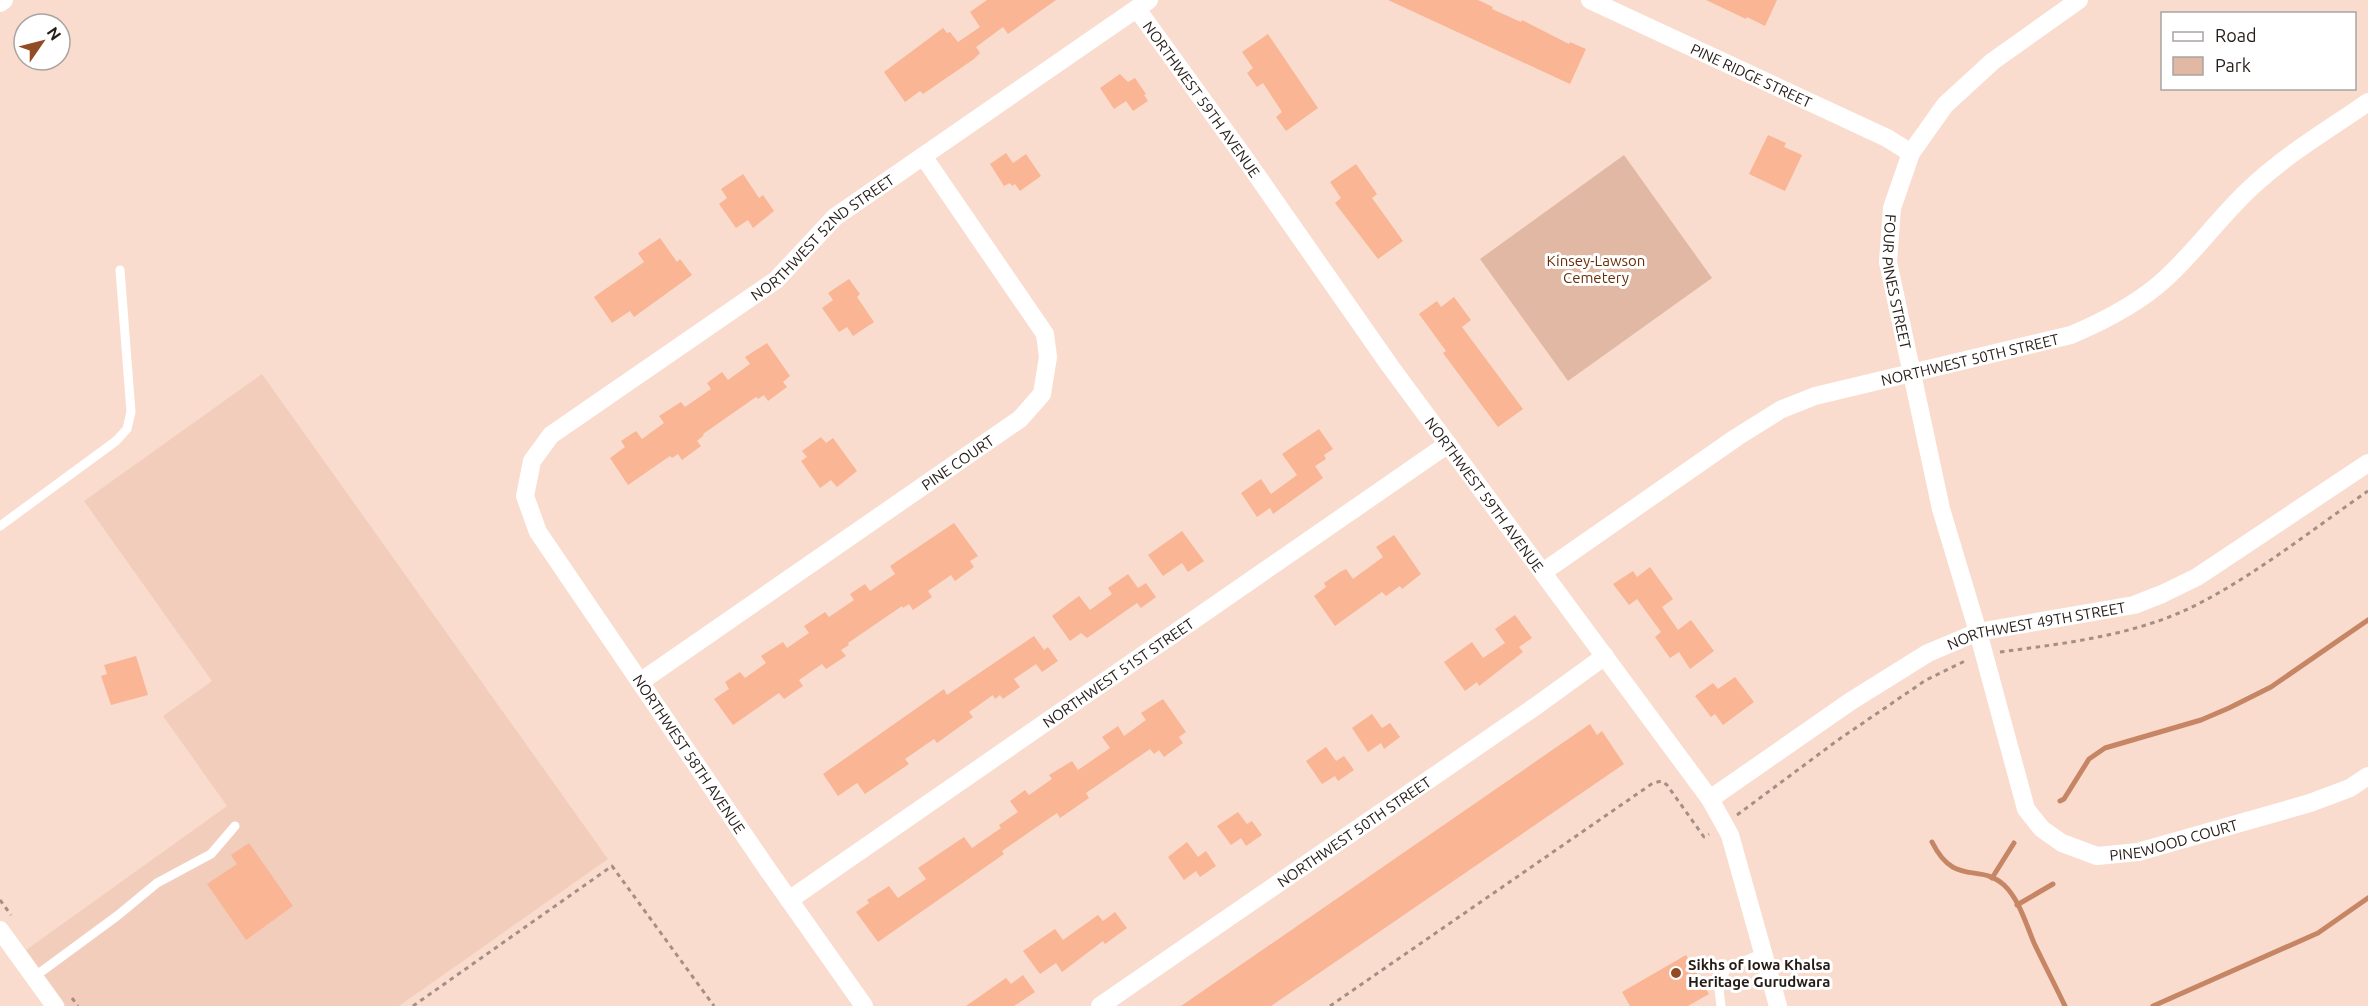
<svg xmlns="http://www.w3.org/2000/svg" width="2368" height="1006" viewBox="0 0 2368 1006" font-family="Ubuntu,sans-serif">
	<rect width="100%" height="100%" fill="#fadcce"/>
	<polygon fill="#f2cdbc" points="262,374 608,859 399,1006 66,1006 26,950 227,806 163,716 212,681 84,501"/>
	<polygon fill="#e1b8a4" points="1624,155 1712,278 1568,381 1480,259"/>
	<g fill="none" stroke-linecap="round" stroke-linejoin="round">
		<g stroke="#c68665" stroke-width="5">
			<polyline points="2060,801 2064,799 2089,759 2105,748 2201,720 2229,708 2271,687 2368,620"/>
			<path d="M1932,842C1955,888 1979,862 2004,885C2019,899 2026,924 2034,943C2044,964 2055,985 2065,1006"/>
			<polyline points="1992,878 2014,843"/>
			<polyline points="2017,905 2053,884"/>
			<polyline points="2153,1006 2318,933 2368,898"/>
		</g>
	</g>
	<g fill="#f9b594">
		<polygon points="987,0 1056,0 1008,34 1003,27 976,47 980,53 974,59 923,94 920,91 905,102 884,72 943,28 947,33 950,32 958,42 980,27 970,12"/>
		<polygon points="1388,0 1478,0 1493,7 1492,9 1521,22 1522,20 1569,44 1570,42 1586,49 1570,84"/>
		<polygon points="1706,0 1777,0 1765,26 1747,17 1746,19"/>
		<polygon points="1268,34 1318,108 1286,131 1276,117 1282,112 1263,83 1257,87 1247,73 1253,68 1242,52"/>
		<polygon points="1120,74 1128,82 1135,78 1146,94 1144,95 1148,101 1133,111 1126,101 1114,109 1100,88"/>
		<polygon points="1768,135 1786,143 1784,147 1802,155 1785,191 1749,174"/>
		<polygon points="1006,153 1013,163 1026,154 1041,176 1020,191 1015,184 1012,186 1010,183 1004,186 990,164"/>
		<polygon points="1356,164 1377,194 1372,198 1403,241 1378,259 1335,203 1341,198 1330,182"/>
		<polygon points="743,174 759,198 763,195 774,211 753,228 748,220 736,228 719,204 727,198 721,189"/>
		<polygon points="660,238 677,262 680,259 692,275 634,317 630,311 612,323 594,297 644,262 638,253"/>
		<polygon points="849,279 860,294 857,297 874,322 853,336 847,327 839,332 822,308 833,300 828,293"/>
		<polygon points="1454,297 1471,320 1462,327 1523,409 1498,427 1443,353 1446,351 1419,314 1437,301 1441,307"/>
		<polygon points="767,343 790,376 783,382 787,387 768,401 764,395 758,399 756,397 703,434 704,435 697,441 701,446 682,460 678,454 672,458 670,456 628,485 610,458 625,447 621,441 636,431 642,439 664,423 659,416 681,402 685,407 711,389 707,383 722,372 728,380 750,364 745,357"/>
		<polygon points="1319,429 1333,449 1324,455 1326,459 1315,466 1323,478 1273,514 1270,508 1257,517 1241,493 1261,479 1271,494 1297,475 1282,454"/>
		<polygon points="821,437 826,443 833,438 857,471 837,487 831,480 820,488 801,461 807,457 802,451"/>
		<polygon points="954,523 978,556 970,561 974,567 955,581 951,575 928,591 932,597 913,610 909,604 903,608 902,606 848,643 849,645 841,650 846,656 826,669 822,664 799,680 803,686 784,699 779,693 733,725 714,699 729,689 725,682 740,672 745,678 766,663 761,656 783,642 787,648 809,633 804,626 825,612 829,617 854,600 850,594 865,584 870,591 895,574 890,566"/>
		<polygon points="1182,531 1204,561 1188,572 1182,563 1163,576 1148,555"/>
		<polygon points="1394,535 1421,574 1402,589 1400,586 1386,596 1382,592 1335,626 1314,596 1326,587 1324,583 1340,572 1346,569 1353,579 1383,557 1376,547"/>
		<polygon points="1650,567 1673,599 1662,607 1678,630 1691,620 1714,651 1690,669 1679,652 1670,658 1655,637 1661,632 1637,599 1629,605 1613,584 1633,571 1637,577"/>
		<polygon points="1128,574 1138,588 1146,583 1156,597 1141,608 1137,603 1087,638 1081,633 1070,641 1052,616 1079,596 1090,610 1112,594 1108,588"/>
		<polygon points="1515,615 1532,638 1519,647 1523,652 1479,686 1477,682 1465,691 1444,662 1472,642 1483,658 1505,643 1495,629"/>
		<polygon points="1034,636 1044,650 1048,647 1058,661 1042,672 1036,664 1014,679 1020,687 1003,699 1000,695 995,699 993,695 969,712 973,717 937,743 934,739 905,759 909,764 865,794 857,783 838,796 823,774 944,689 947,695"/>
		<polygon points="136,656 148,695 111,705 101,676 107,674 104,665"/>
		<polygon points="1735,677 1754,702 1723,725 1715,714 1711,717 1695,696 1713,683 1718,689"/>
		<polygon points="1163,699 1186,732 1179,737 1183,743 1164,757 1159,750 1154,754 1150,749 1086,793 1089,798 1060,818 1057,813 1002,851 1004,854 878,942 856,912 869,903 867,900 889,886 898,898 926,879 918,868 964,837 972,848 1001,828 999,825 1018,812 1010,801 1025,790 1029,795 1052,779 1049,775 1072,761 1078,770 1110,748 1102,737 1118,726 1124,736 1146,720 1141,713"/>
		<polygon points="1372,714 1382,728 1390,723 1400,737 1384,749 1381,743 1368,752 1352,728"/>
		<polygon points="1590,724 1597,735 1602,731 1624,764 1271,1006 1181,1006"/>
		<polygon points="1326,747 1336,761 1344,756 1354,770 1338,781 1335,776 1322,784 1306,761"/>
		<polygon points="1238,812 1247,824 1252,821 1262,835 1246,846 1241,838 1231,845 1217,826"/>
		<polygon points="1187,842 1198,857 1206,851 1216,866 1200,877 1196,871 1184,880 1168,857"/>
		<polygon points="249,843 293,906 246,940 207,884 237,864 231,855"/>
		<polygon points="1115,912 1127,928 1105,944 1103,941 1062,972 1056,963 1040,974 1023,951 1055,929 1063,940 1098,915 1103,921"/>
		<polygon points="1686,955 1709,994 1688,1006 1630,1006 1622,992"/>
		<polygon points="1023,975 1035,992 1014,1006 966,1006 1006,978 1011,984"/>
	</g>
	<g fill="none" stroke-linecap="round" stroke-linejoin="round">
		<g stroke="#a58f85" stroke-width="3" stroke-dasharray="4.5 4.5" stroke-linecap="butt">
			<path d="M2000,652C2060,644 2122,637 2179,613C2243,585 2310,531 2368,491"/>
			<polyline points="1737,815 1838,740 1926,680 1967,660"/>
			<polyline points="0,900 11,915"/>
			<polyline points="72,998 78,1006"/>
			<polyline points="413,1006 612,866 714,1006"/>
			<polyline points="1330,1006 1653,783 1662,781 1667,785 1704,837 1709,834"/>
		</g>
		<g stroke="#fff" stroke-width="9">
			<polyline points="0,526 116,441 127,429 131,412 120,270"/>
			<polyline points="34,977 117,916 157,883 211,854 235,826"/>
			<polyline points="1721,1006 1719,989 1726,969 1763,953"/>
		</g>
		<g stroke="#fff" stroke-width="18">
			<path id="s1" d="M1590,0L1887,138L1911,153"/>
			<path id="s2" d="M2079,0L1993,61L1945,105L1911,153L1892,208L1888,262L1941,509L1978,632L2026,809L2042,829L2062,843L2097,856L2138,852L2310,803L2350,788L2368,776"/>
			<polyline points="0,3 4,0"/>
			<path id="s3" d="M1137,9L1244,157L1390,366L1710,799L1730,835L1778,1006"/>
			<path id="s4" d="M1543,572L1737,437L1780,410L1815,396L2071,335C2104,321 2138,304 2165,279C2198,249 2223,212 2256,183C2290,152 2331,128 2368,102"/>
			<path id="s5" d="M640,682L1020,419L1042,394L1048,357L1045,334L923,156"/>
			<path id="s6" d="M1710,799L1851,701L1928,653L1978,632L2134,605L2162,594L2197,577L2368,463"/>
			<path id="s7" d="M789,900L1448,444"/>
			<polyline points="0,930 55,1006"/>
			<path id="s8" d="M864,1006L768,870L538,532L525,496L532,461L551,435L776,280L835,217L1149,0"/>
			<path id="s9" d="M1100,1006L1536,706L1605,656"/>
		</g>
	</g>
	<circle fill="#924c25" stroke="#fff" stroke-width="2" cx="1676" cy="973" r="6"/>
	<g text-anchor="middle" dominant-baseline="central" stroke-width="6" stroke-linejoin="round" paint-order="stroke">
		<g font-size="15" fill="#261c17" stroke="#fff">
			<text stroke="none"><textPath href="#s1" startOffset="178">PINE RIDGE STREET</textPath></text>
			<text stroke="none"><textPath href="#s3" startOffset="111">NORTHWEST 59TH AVENUE</textPath></text>
			<text stroke="none"><textPath href="#s8" startOffset="1018">NORTHWEST 52ND STREET</textPath></text>
			<text stroke="none"><textPath href="#s2" startOffset="362">FOUR PINES STREET</textPath></text>
			<text stroke="none"><textPath href="#s4" startOffset="484">NORTHWEST 50TH STREET</textPath></text>
			<text stroke="none"><textPath href="#s5" startOffset="386">PINE COURT</textPath></text>
			<text stroke="none"><textPath href="#s3" startOffset="597">NORTHWEST 59TH AVENUE</textPath></text>
			<text stroke="none"><textPath href="#s6" startOffset="375">NORTHWEST 49TH STREET</textPath></text>
			<text stroke="none"><textPath href="#s7" startOffset="400">NORTHWEST 51ST STREET</textPath></text>
			<text transform="translate(689 754) rotate(56)">NORTHWEST 58TH AVENUE</text>
			<text stroke="none"><textPath href="#s9" startOffset="308">NORTHWEST 50TH STREET</textPath></text>
			<text stroke="none"><textPath href="#s2" startOffset="1072">PINEWOOD COURT</textPath></text>
		</g>
		<g font-size="15" fill="#692d07" stroke="#fff">
			<text x="1596" y="260">Kinsey-Lawson<tspan x="1596" dy="17">Cemetery</tspan></text>
		</g>
		<g font-size="15" font-weight="bold" fill="#261c17" stroke="#fff" text-anchor="start">
			<text x="1688" y="964">Sikhs of Iowa Khalsa<tspan x="1688" dy="17">Heritage Gurudwara</tspan></text>
		</g>
	</g>
	<rect x="2161" y="12" width="195" height="78" fill="#ffffff" stroke="#a8a4a2" stroke-width="1.5"/>
	<rect x="2173" y="32" width="30" height="9" fill="#ffffff" stroke="#a8a4a2" stroke-width="1.5"/>
	<text x="2215" y="42" font-size="18" fill="#261c17">Road</text>
	<rect x="2173" y="57" width="30" height="18" fill="#e1b8a4" stroke="#a8a4a2" stroke-width="1.5"/>
	<text x="2215" y="72" font-size="18" fill="#261c17">Park</text>
	<g transform="translate(42 42) rotate(55)"><circle r="28" fill="#ffffff" stroke="#a8a4a2" stroke-width="1.5"/>
	<path d="M0-4.5L10 22L0 15L-10 22Z" fill="#924c25"/>
	<text y="-9" font-size="16" font-weight="bold" text-anchor="middle" fill="#261c17">N</text>
	</g>
</svg>
